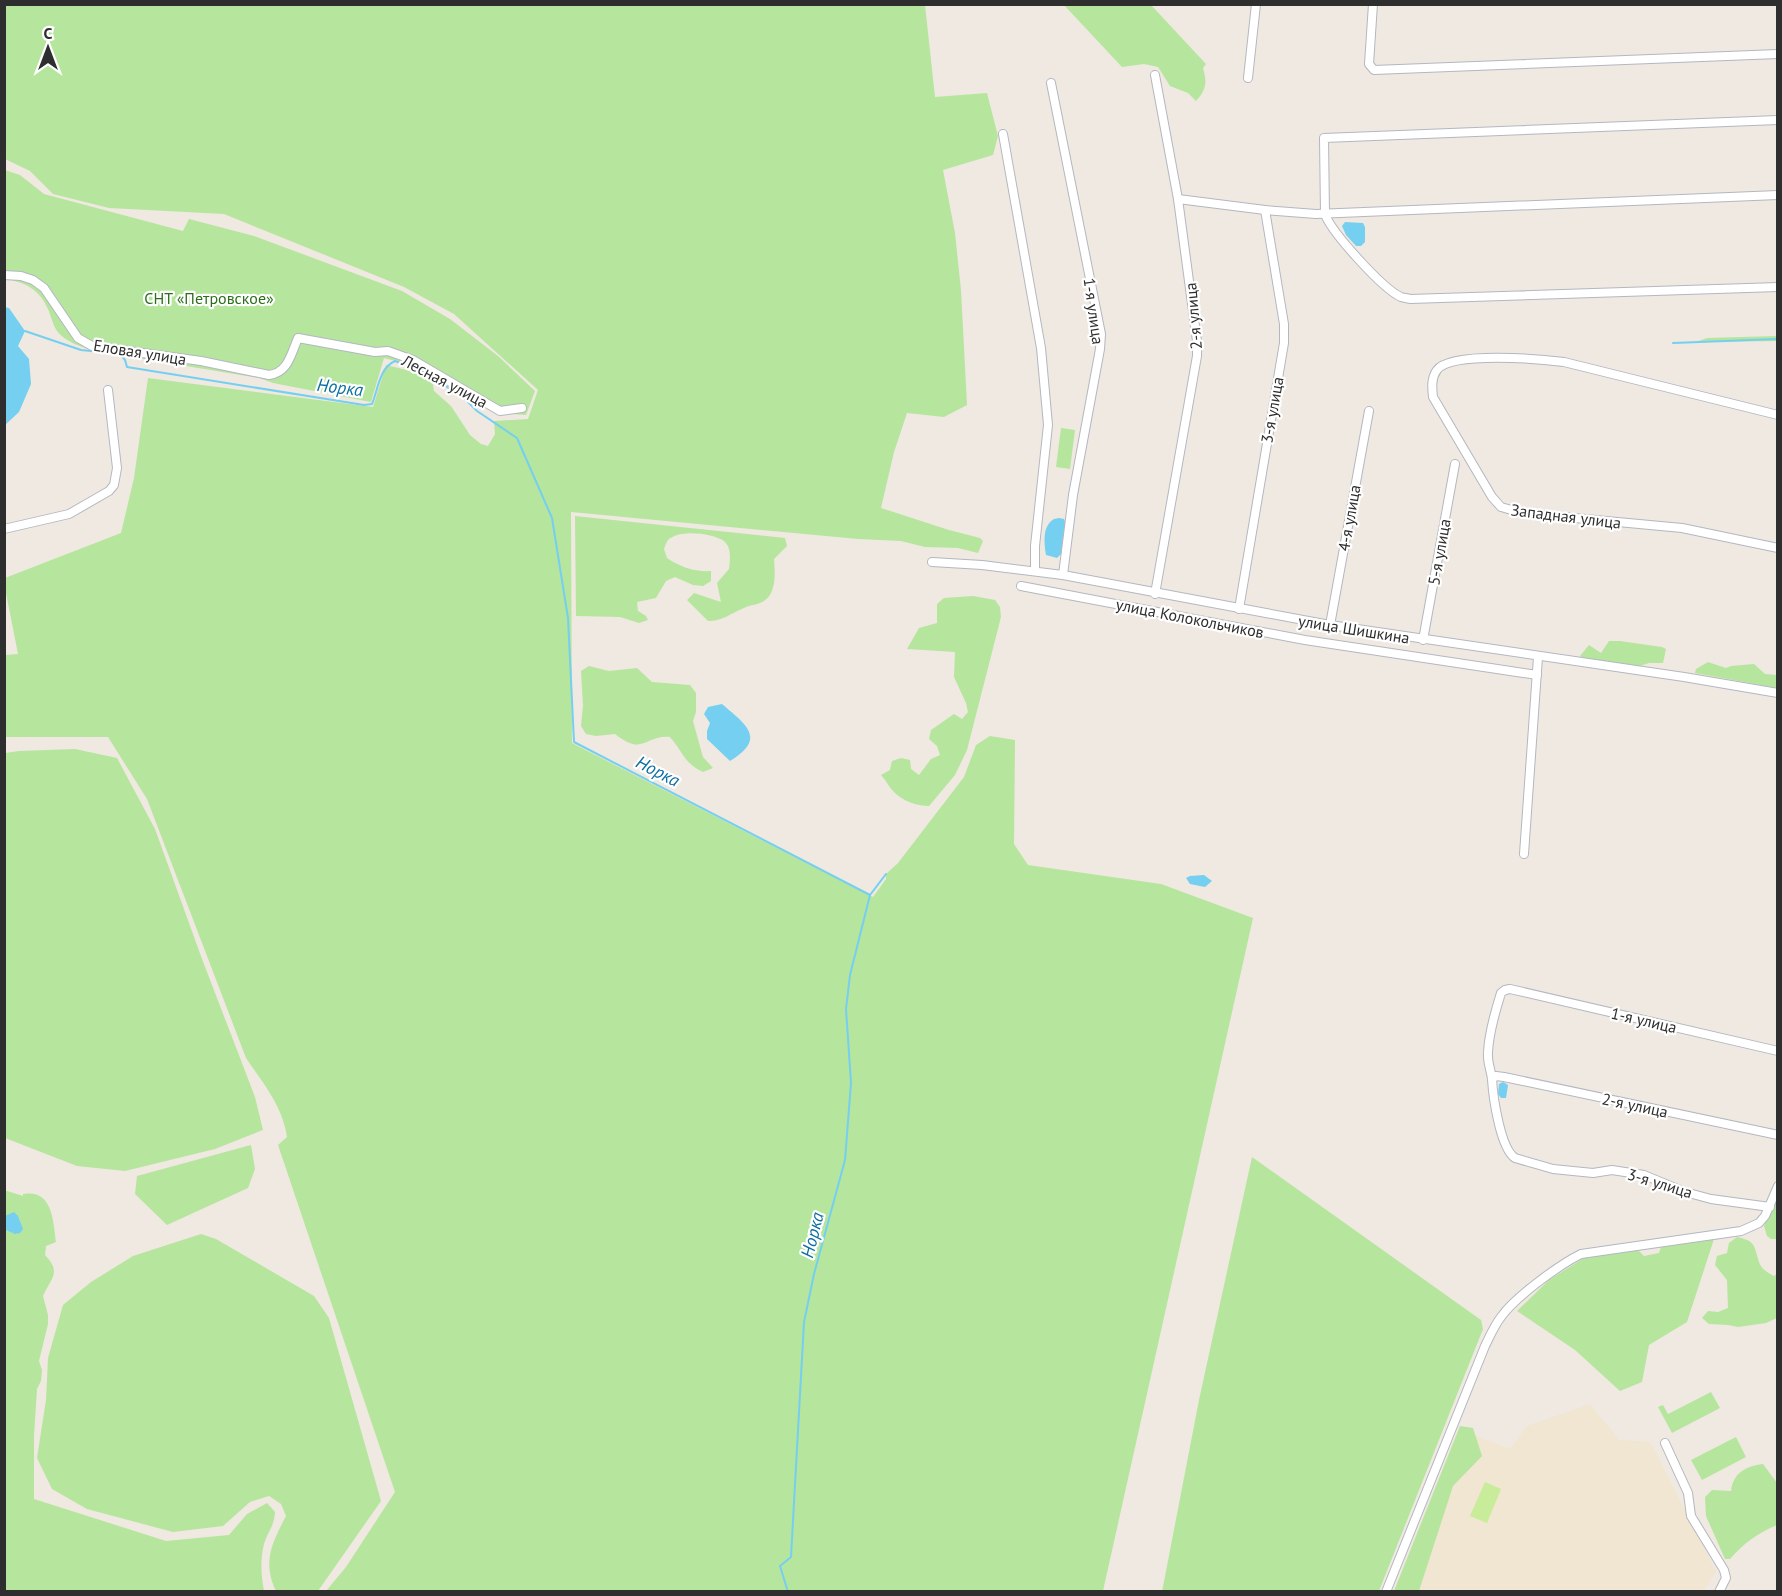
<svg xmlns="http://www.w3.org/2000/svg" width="1782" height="1596" viewBox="0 0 1782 1596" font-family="'PT Sans',sans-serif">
	<rect width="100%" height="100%" fill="#efe9e1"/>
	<polygon fill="#f0e6d1" points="1590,1404 1619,1440 1650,1442 1716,1571 1704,1591 1399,1592 1460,1430 1510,1449 1527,1426"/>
	<g fill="#b6e59e">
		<path d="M5,4L925,5L935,97L987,93L998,136L993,155L943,170L955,233L961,290L967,405L944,417L907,413L894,452L881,508L949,530L980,538L983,541L978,553L958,548L925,547L901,541L858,539L571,512L572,743L873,897L886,879V874L898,863L964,777L976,745L990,736L1015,740L1014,844L1028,865L1161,884L1253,918L1103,1591H326L346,1567L395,1492L278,1145L287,1137C283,1107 263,1083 246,1058L147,799L108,737H5V655L18,654L5,588V578L121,533L134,478L148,378L373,407L386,365L415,372L432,379L434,391L451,406L470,435L481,444L488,446L495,434L494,421L528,419L538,390L454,314L404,287L224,214L109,208L53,194L30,171L5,159Z"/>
		<path d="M1064,5H1151L1206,64L1203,68C1207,82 1207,89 1196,101L1188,93L1170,86L1158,67L1144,64L1122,67Z"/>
		<path d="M5,170L20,175L44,194L183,231L189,219L254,236L402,291L450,319L498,356L535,391L526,415L498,413L415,366L384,358L371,402L273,383L259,378L94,351C82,347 65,342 57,331C53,325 51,316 48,309C39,289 25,282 5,279Z"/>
		<polygon points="1777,336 1777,341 1696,342 1707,338"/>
		<polygon points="1061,428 1075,430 1070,469 1056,467"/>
		<path d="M575,516L785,538L787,546L774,559C775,573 777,595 762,602C757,605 749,605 744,608C731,613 723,621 708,621L687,600L694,593L721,602L717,583L729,569C730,560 732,548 724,541C712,533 679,529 668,540C666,543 665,546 664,549L667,558C680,567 695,572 711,571V581L703,586L693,585L675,577L666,581L656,598L637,602L638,611L646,616L648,620L639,623L620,617L576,616Z"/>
		<path d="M973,596L995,600L1000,607L1001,617L967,750L955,775L929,806C917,806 902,801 893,791C888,786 886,780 881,775L890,770L892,761L901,758L910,760L911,769L919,775L931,759L940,755L937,746L929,739L931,730L954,714L962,719L968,712L966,703L954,677L955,652L907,649L919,628L937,623V604L944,598Z"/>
		<polygon points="1609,641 1620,641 1662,647 1666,649 1663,663 1649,663 1640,666 1584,659 1580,656 1589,645 1601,653"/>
		<polygon points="1708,662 1726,668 1731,666 1754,664 1765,674 1777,675 1777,688 1695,673 1696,669"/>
		<path d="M589,666L609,671L637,668L652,682L690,685L696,693V712L693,721L703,757L713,768L703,772C684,763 683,752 670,737C644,735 644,757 615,734L596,736L586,734L581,726L583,706L581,671Z"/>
		<polygon points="75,749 117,758 155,829 202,959 255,1097 263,1130 215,1149 125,1171 77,1166 5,1138 5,753 19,751"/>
		<polygon points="251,1145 255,1169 248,1188 167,1225 135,1194 137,1176"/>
		<polygon points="1252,1157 1481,1320 1483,1329 1379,1591 1162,1592 1199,1400"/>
		<path d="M4,1190L23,1196V1194C53,1189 53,1221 56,1242L46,1246L45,1255C62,1273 51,1278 43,1296L48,1315V1324L39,1361L42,1370L41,1381L37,1389L34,1436V1499L166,1541L229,1535L247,1514L267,1503L275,1512C274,1527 268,1531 264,1544C260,1560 261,1575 264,1591H5Z"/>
		<polygon points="1777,1197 1777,1239 1771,1239 1767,1236 1764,1226"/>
		<path d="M201,1234L216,1239L314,1296L329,1318L381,1501L318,1591H276C262,1562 272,1543 286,1516L281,1504L269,1496L250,1502L223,1526L173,1532L87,1509L52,1489L37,1458L46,1400L48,1358L63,1305L91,1282L133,1256Z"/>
		<path d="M1737,1237C1756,1241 1754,1246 1759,1262C1761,1269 1768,1273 1774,1276L1777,1274V1318L1766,1323L1738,1327L1728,1325L1709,1324L1702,1318L1708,1311L1718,1312L1728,1308L1727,1280L1715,1265L1717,1256L1727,1253L1729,1243Z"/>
		<polygon points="1714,1239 1687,1322 1649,1345 1642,1382 1620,1391 1575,1350 1517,1311 1549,1280 1587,1256 1638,1250 1644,1256 1659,1253 1661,1247"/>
		<polygon points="1711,1392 1720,1408 1672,1433 1658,1407 1663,1405 1668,1414"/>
		<polygon points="1460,1426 1473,1428 1482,1456 1453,1486 1419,1591 1394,1591"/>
		<polygon points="1736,1437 1746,1457 1702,1480 1691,1460"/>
		<path d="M1763,1464L1777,1483V1525C1758,1533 1744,1543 1730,1559H1725L1706,1516L1705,1497L1712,1490L1731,1491C1733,1473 1746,1466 1763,1464Z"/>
	</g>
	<polygon fill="#c9ec9a" points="1485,1482 1501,1489 1487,1523 1470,1516"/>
	<g fill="#75cff0">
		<polygon points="1345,222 1363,223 1365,227 1365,242 1361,246 1356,246 1346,235 1342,226"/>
		<polygon points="5,307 9,308 25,331 18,346 29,359 31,384 19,412 5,425"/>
		<path d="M1059,518L1064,519L1065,522L1061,554L1057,558L1046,555C1044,543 1042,526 1054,519Z"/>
		<path d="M722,704C745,724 768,738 730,761L707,739V731L710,723L704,714L708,707Z"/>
		<polygon points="1204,875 1212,881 1205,887 1190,884 1186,878 1190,876"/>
		<polygon points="1503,1082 1508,1085 1506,1098 1501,1098 1498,1094 1499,1084"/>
		<polygon points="14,1212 18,1216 23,1229 20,1233 15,1234 6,1230 5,1226 5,1216"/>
	</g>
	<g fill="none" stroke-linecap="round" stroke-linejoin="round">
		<g stroke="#75cff0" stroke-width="2">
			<path d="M25,331L81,350L120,354L125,360L127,367L364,405L372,404C378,390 379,368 395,361L426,373L465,399L477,411L517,438L552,518L568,618L574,742L870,895L850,975L846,1009L851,1083L845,1160L814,1274L804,1322L791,1557L780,1566L788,1592"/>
			<polyline points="1673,343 1778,339"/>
			<polyline points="870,895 886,874"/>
		</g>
		<g stroke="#b4b7c1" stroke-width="10">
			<g id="minor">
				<polyline points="1373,4 1369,64 1374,70 1778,54"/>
				<polyline points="1248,78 1256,4"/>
				<polyline points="1051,83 1101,334 1100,349 1073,495 1063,575"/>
				<path d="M1778,120L1324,138L1325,214C1331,232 1383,289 1401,297C1403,298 1407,298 1410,299L1778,287"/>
				<polyline points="1003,134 1041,348 1048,425 1035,546 1035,571"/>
				<polyline points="1178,199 1265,210 1316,214 1778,195"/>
				<path d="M4,275L21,276L33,280L44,288L78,338L92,346L201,361L269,375C288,373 291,354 298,338L375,352L388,351L413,360L500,411L522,408"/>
				<path d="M1778,415L1564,362C1541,359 1451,351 1437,370C1431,378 1432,388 1433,397L1492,497L1501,507L1522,513L1682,528L1778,548"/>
				<polyline points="4,529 69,514 109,491 114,485 117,468 108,390"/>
				<polyline points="932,562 982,565 1063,575 1330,625 1684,677 1778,693"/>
				<polyline points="1021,586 1305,640 1537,675"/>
				<polyline points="1155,594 1197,356 1197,341 1178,199 1155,75"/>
				<polyline points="1239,609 1284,343 1284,324 1265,210"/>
				<polyline points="1330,625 1369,411"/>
				<polyline points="1423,640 1455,464"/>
				<polyline points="1524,854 1538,657"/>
				<polyline points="1492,1079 1496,1076 1504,1077 1778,1135"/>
				<path d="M1770,1207L1711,1199L1685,1192L1644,1175L1612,1170L1593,1173L1553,1169L1515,1158C1500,1148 1493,1096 1492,1079C1491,1070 1487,1062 1488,1052C1489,1032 1495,1012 1501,993L1505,990L1510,989L1778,1051"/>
				<polyline points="1665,1443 1688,1493 1691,1516 1724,1570 1726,1578 1719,1592"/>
				<path d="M1386,1592L1485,1346C1490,1336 1494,1326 1501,1317C1515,1297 1559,1265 1581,1254L1741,1231L1759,1223L1765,1216L1778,1186"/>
			</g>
		</g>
		<use href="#minor" stroke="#fff" stroke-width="8"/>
	</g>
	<g text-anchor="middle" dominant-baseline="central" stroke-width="4.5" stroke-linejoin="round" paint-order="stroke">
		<g font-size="16" fill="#2c6e1b" stroke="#fff">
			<text x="209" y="298">СНТ «Петровское»</text>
		</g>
		<g font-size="16" fill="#2e2e2e" stroke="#fff">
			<text transform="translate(1094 311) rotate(82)">1-я улица</text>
			<text transform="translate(1193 316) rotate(-95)">2-я улица</text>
			<text transform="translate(140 352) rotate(9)">Еловая улица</text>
			<text transform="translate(445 381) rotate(28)">Лесная улица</text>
			<text transform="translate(1272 410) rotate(-80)">3-я улица</text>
			<text transform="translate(1566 516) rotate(7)">Западная улица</text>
			<text transform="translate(1349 518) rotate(-80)">4-я улица</text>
			<text transform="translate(1439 552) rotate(-80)">5-я улица</text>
			<text transform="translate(1190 618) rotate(11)">улица Колокольчиков</text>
			<text transform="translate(1354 629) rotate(9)">улица Шишкина</text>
			<text transform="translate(1644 1020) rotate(13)">1-я улица</text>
			<text transform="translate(1635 1105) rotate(12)">2-я улица</text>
			<text transform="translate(1660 1183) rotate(17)">3-я улица</text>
		</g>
		<g font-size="18" font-style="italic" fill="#0d6fa3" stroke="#fff">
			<text transform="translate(340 387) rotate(7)">Норка</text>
			<text transform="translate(658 771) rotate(27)">Норка</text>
			<text transform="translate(812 1235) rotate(-76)">Норка</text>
		</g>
	</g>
	<rect width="1782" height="1596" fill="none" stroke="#2e2e2e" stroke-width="12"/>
	<g transform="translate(48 48)" stroke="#ffffff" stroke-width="4.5" paint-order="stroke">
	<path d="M0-4.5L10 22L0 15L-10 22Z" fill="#2e2e2e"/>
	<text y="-9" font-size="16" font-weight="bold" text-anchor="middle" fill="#2e2e2e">С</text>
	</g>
</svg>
